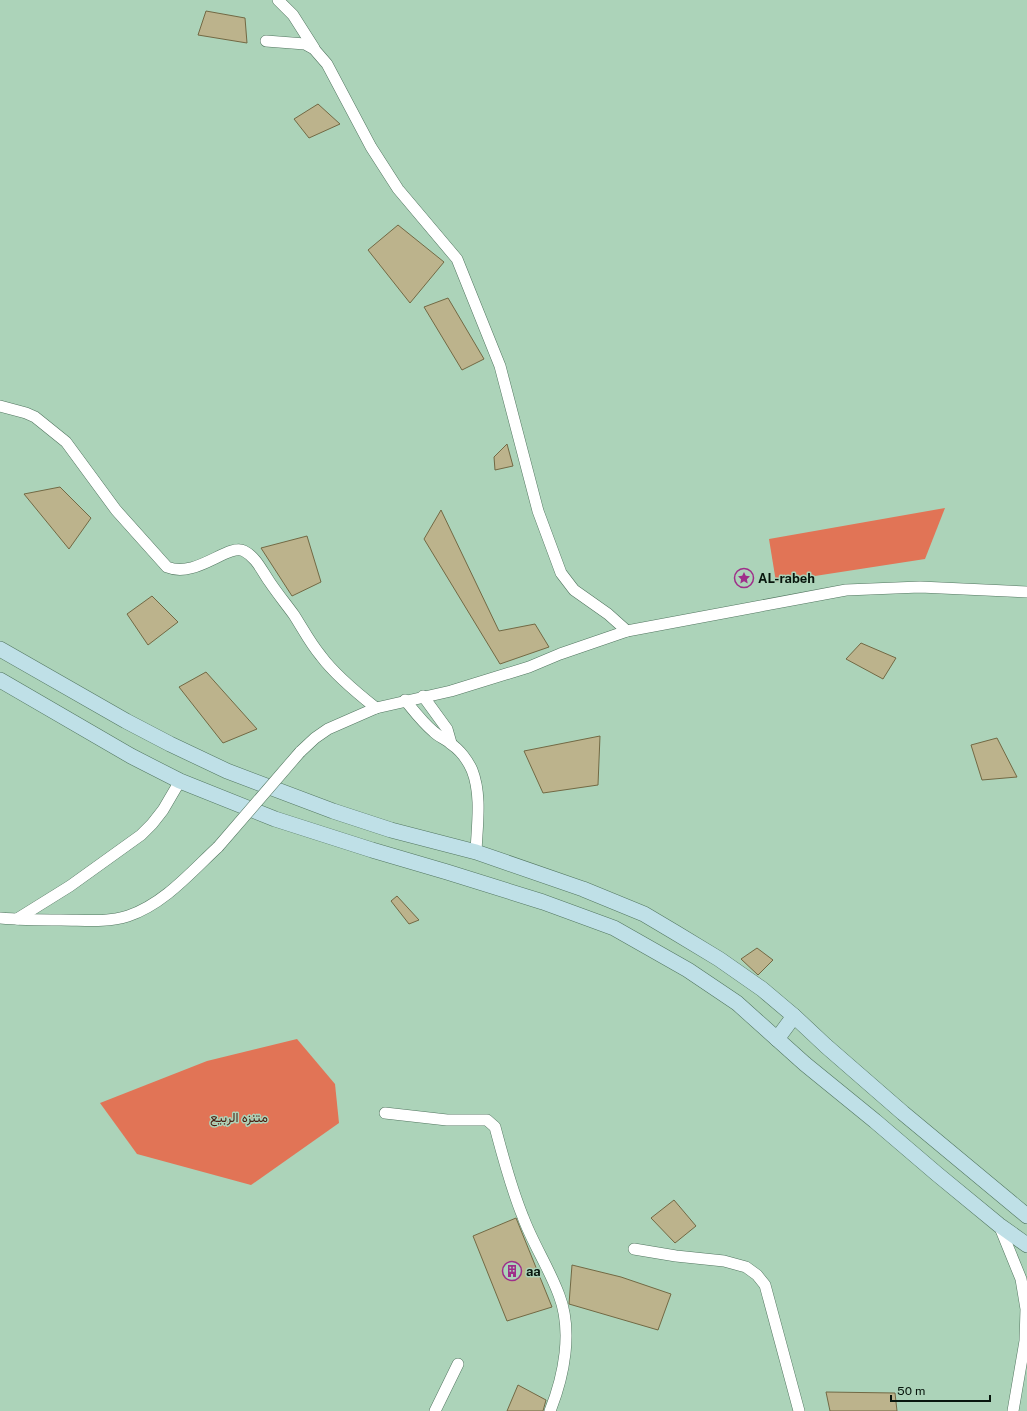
<svg xmlns="http://www.w3.org/2000/svg" width="1027" height="1411" viewBox="0 0 1027 1411" font-family="'Public Sans',Vazirmatn,sans-serif">
	<rect width="100%" height="100%" fill="#acd3b9"/>
	<g fill="#e17456">
		<polygon points="945,508 925,559 776,582 769,539"/>
		<polygon points="297,1039 335,1084 339,1123 251,1185 137,1154 100,1103 207,1061"/>
	</g>
	<g fill="#bcb38c" stroke="#726944">
		<polygon points="206,11 245,18 247,43 198,35"/>
		<polygon points="318,104 340,124 309,138 294,119"/>
		<polygon points="398,225 444,262 410,303 368,250"/>
		<polygon points="448,298 484,359 462,370 424,307"/>
		<polygon points="507,444 513,466 495,470 494,457"/>
		<polygon points="60,487 91,518 69,549 24,494"/>
		<polygon points="441,510 499,631 535,624 549,647 500,664 424,539"/>
		<polygon points="307,536 321,582 292,596 261,548"/>
		<polygon points="152,596 178,622 148,645 127,614"/>
		<polygon points="861,643 896,658 883,679 846,659"/>
		<polygon points="206,672 257,729 223,743 179,687"/>
		<polygon points="600,736 598,785 543,793 524,751"/>
		<polygon points="997,738 1017,777 982,780 971,745"/>
		<polygon points="397,896 419,920 409,924 391,901"/>
		<polygon points="757,948 773,960 758,975 741,959"/>
		<polygon points="674,1200 696,1226 675,1243 651,1218"/>
		<polygon points="516,1218 552,1307 507,1321 473,1236"/>
		<polygon points="572,1265 621,1277 671,1294 658,1330 569,1304"/>
		<polygon points="518,1385 546,1400 543,1411 507,1411"/>
		<polygon points="826,1392 895,1393 897,1411 830,1411"/>
	</g>
	<g fill="none" stroke-linecap="round" stroke-linejoin="round">
		<g stroke="#527660" stroke-width="12">
			<g id="street">
				<polyline points="278,0 293,15 314,48"/>
				<polyline points="266,41 305,44 314,49 327,64 371,147 398,189 457,259 500,366 538,511 561,573 574,590 608,614 627,631"/>
				<path d="M0,406L26,413L35,417L66,442L116,510L167,567C196,579 228,543 244,551C256,557 262,571 269,581C277,593 286,604 294,615C303,629 310,643 321,656C335,675 357,693 376,708"/>
				<polyline points="423,696 447,729 451,743"/>
				<path d="M405,700C414,711 423,723 434,732C439,737 446,739 451,744C460,750 468,761 472,770C482,795 477,826 476,852"/>
				<polyline points="300,752 315,738 328,729 376,708 451,691 529,667 560,654 627,631 846,590 920,587 1027,592"/>
				<path d="M0,918C21,920 41,920 61,920C84,920 106,923 128,916C164,904 191,872 218,847"/>
				<polyline points="17,919 70,886 141,835 152,824 163,810 180,781"/>
				<path d="M385,1113L447,1120H487L495,1127C503,1157 511,1188 523,1217C533,1244 549,1268 559,1295C573,1331 564,1376 550,1411"/>
				<polyline points="999,1225 1021,1279 1026,1309 1025,1341 1013,1411"/>
				<polyline points="634,1249 676,1256 724,1261 746,1267 757,1275 765,1285 799,1411"/>
				<polyline points="435,1411 458,1364"/>
			</g>
		</g>
		<g stroke="#527660" stroke-width="16">
			<g id="secondary">
				<polyline points="0,649 126,721 170,744 227,771 333,811 391,830 476,852 583,889 644,914 676,933 719,959 762,989 794,1016 826,1046 903,1113 1027,1216"/>
				<polyline points="0,680 131,756 180,781 275,819 372,850 447,872 543,902 614,928 688,970 737,1003 805,1064 875,1121 937,1174 999,1225 1027,1245"/>
				<polyline points="777,1039 794,1016"/>
			</g>
		</g>
		<use href="#street" stroke="#fff" stroke-width="11"/>
		<use href="#secondary" stroke="#bfe0e7" stroke-width="15"/>
		<g stroke="#527660" stroke-width="12" stroke-linecap="butt">
			<polyline id="street-bridge" points="218,847 300,752"/>
		</g>
		<use href="#street-bridge" stroke="#fff" stroke-width="11"/>
	</g>
	<defs>
		<g id="sight-ring" transform="scale(1)"><circle r="9.5" fill="#acd3b9" stroke="#9f2e8a" stroke-width="1.5"/><path d="M0-6L1.8-2.2L6-1.7L2.9 1.2L3.7 5.4L0 3.3L-3.7 5.4L-2.9 1.2L-6-1.7L-1.8-2.2Z" fill="#9f2e8a"/></g>
		<g id="building-ring" transform="scale(1)"><circle r="9.5" fill="#acd3b9" stroke="#9f2e8a" stroke-width="1.5"/><path d="M-4-6H4V6H1V3H-1V6H-4ZM-2.5-4.3h1.7v1.8h-1.7ZM.8-4.3h1.7v1.8H.8ZM-2.5-1h1.7V.8h-1.7ZM.8-1h1.7V.8H.8Z" fill="#9f2e8a"/></g>
	</defs>
	<g fill-rule="evenodd">
		<use href="#sight-ring" x="744" y="578"/>
		<use href="#building-ring" x="512" y="1271"/>
	</g>
	<g text-anchor="middle" dominant-baseline="central" stroke-width="3" stroke-linejoin="round" paint-order="stroke">
		<g font-size="13" font-weight="bold" fill="#08160d" stroke="#acd3b9" text-anchor="start">
			<text x="758" y="578">AL-rabeh</text>
			<text x="526" y="1271">aa</text>
		</g>
		<g font-size="13" fill="#4b1d11" stroke="#acd3b9">
			<text x="239" y="1117">متنزه الربيع</text>
		</g>
	</g>
	<path d="M891 1395v6h99v-6" fill="none" stroke="#08160d" stroke-width="2"/>
	<text x="897" y="1395" font-size="12" fill="#08160d" stroke="#acd3b9" stroke-width="3" paint-order="stroke">50 m</text>
</svg>
